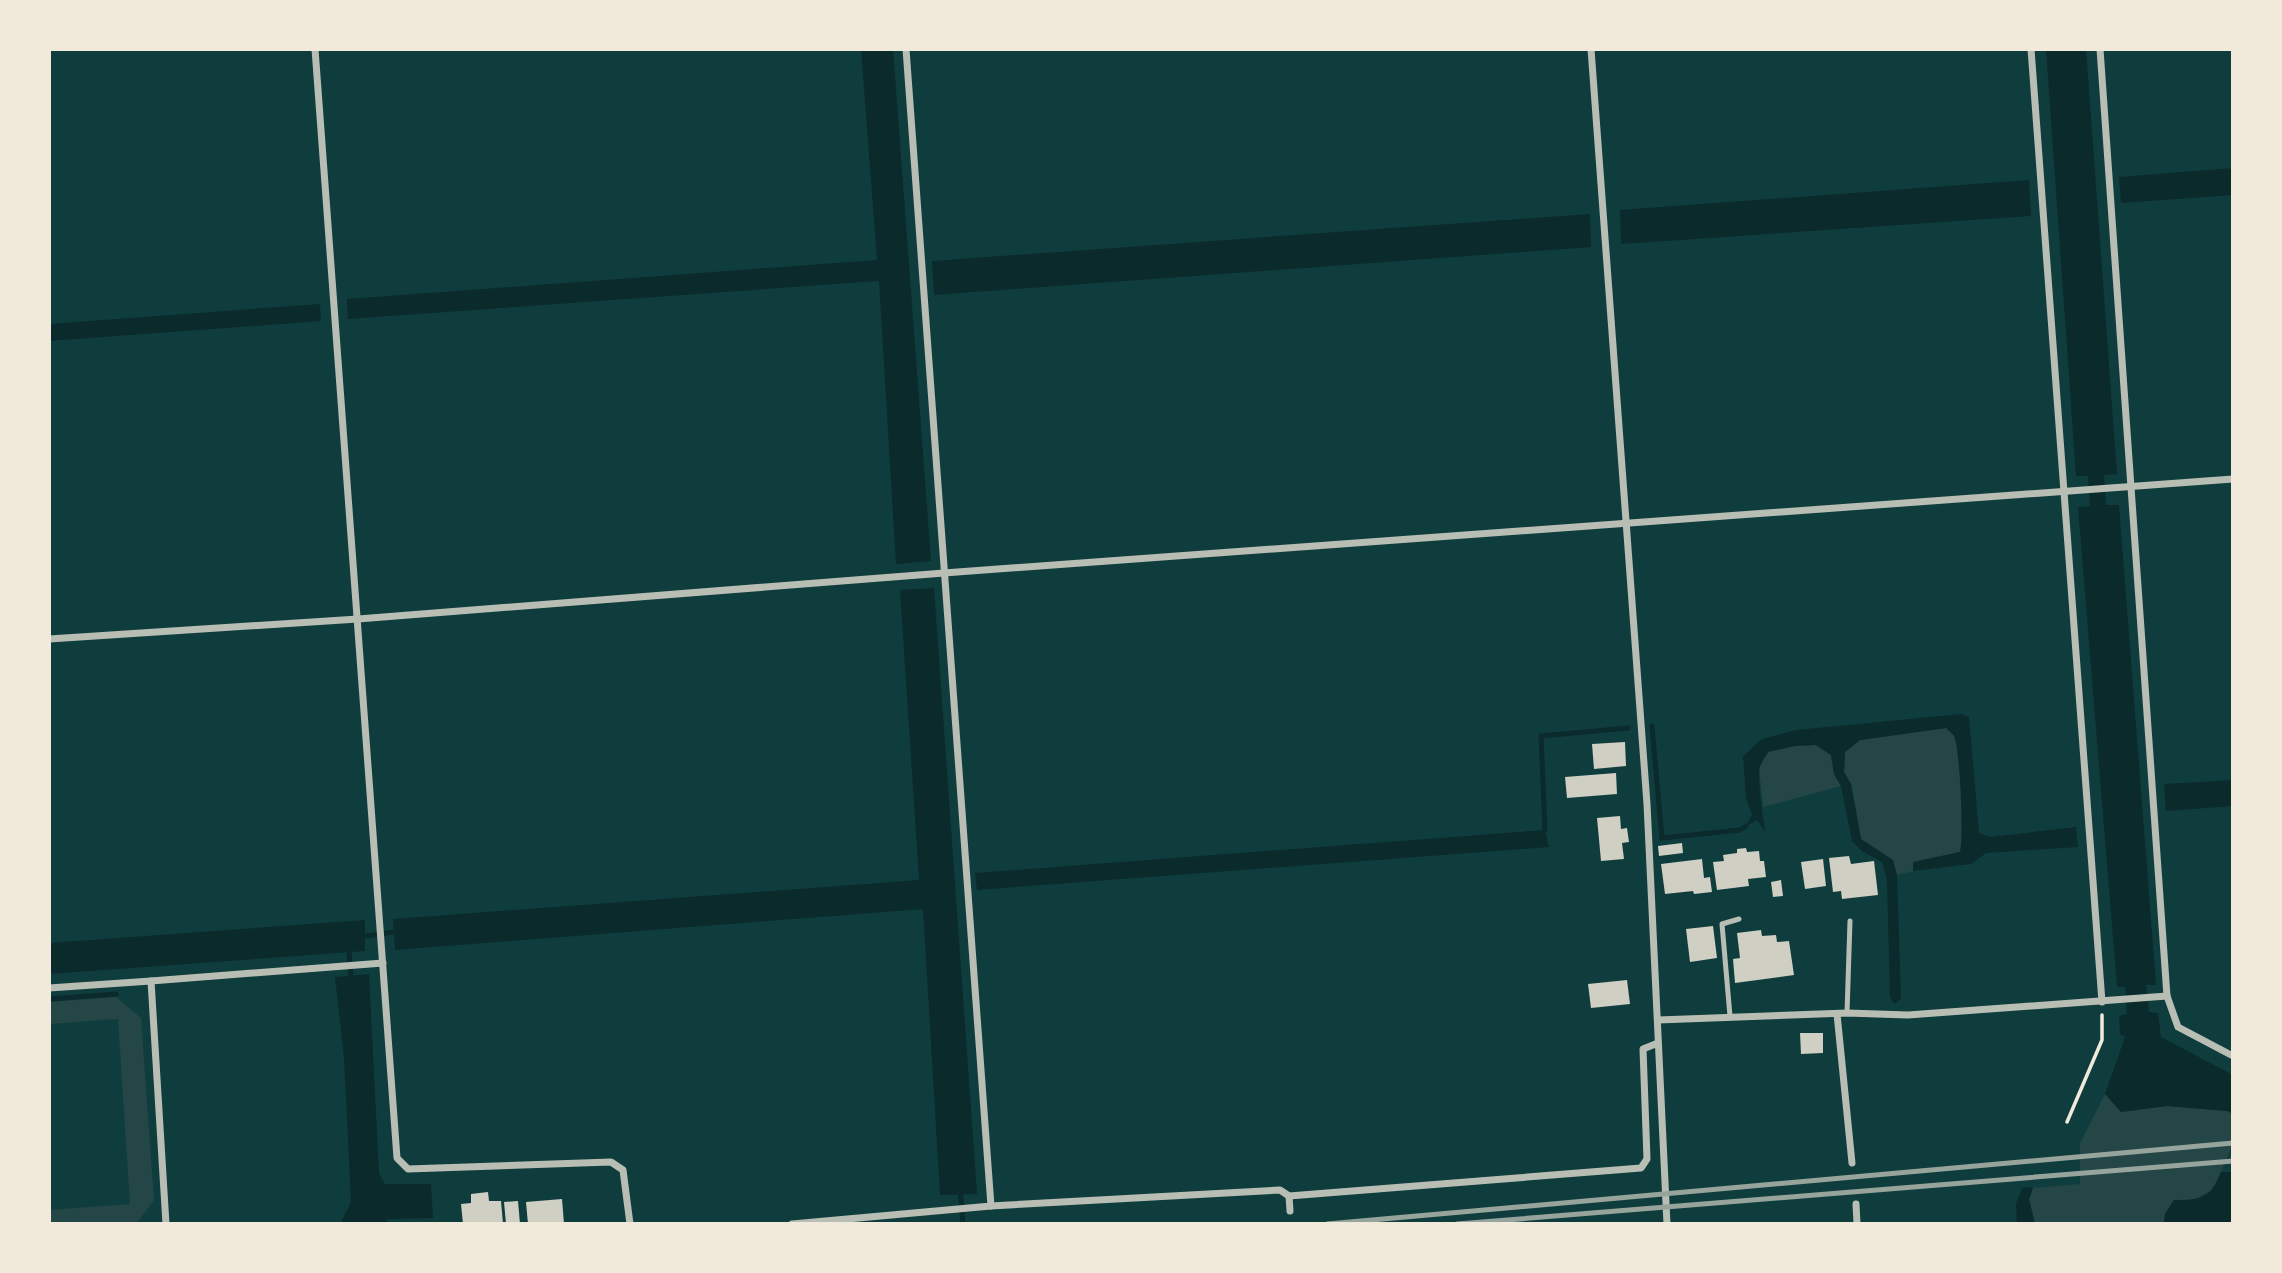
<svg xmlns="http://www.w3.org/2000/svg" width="2282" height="1273" viewBox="0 0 2282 1273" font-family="Ubuntu,sans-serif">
	<rect width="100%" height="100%" fill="#0f3d3e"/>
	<g fill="#244646">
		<path d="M1947,728C1949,731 1953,733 1954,736C1961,748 1964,837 1960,852L1914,862L1913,871L1897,875L1892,860L1861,839L1851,784L1844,772L1845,752L1860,740Z"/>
		<polygon points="1816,745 1831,755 1834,774 1841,786 1763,807 1759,768 1768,751 1795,746"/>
		<polygon points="116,997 141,1018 154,1200 136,1224 49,1224 49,1210 130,1204 118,1019 49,1024 49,1002"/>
		<polygon points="2105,1094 2121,1112 2167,1106 2228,1111 2233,1114 2233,1143 2214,1189 2194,1200 2174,1200 2165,1214 2164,1224 2035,1224 2029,1199 2033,1188 2080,1184 2080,1143"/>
	</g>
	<g fill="#0a2a2b">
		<polygon points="861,49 893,49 931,561 896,564 879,281 348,319 347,299 877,260"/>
		<polygon points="2046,49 2086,49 2117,474 2104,475 2106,505 2119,505 2156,985 2146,985 2149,1012 2158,1013 2161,1037 2233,1075 2233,1114 2227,1111 2167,1106 2121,1112 2105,1094 2125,1037 2120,1034 2119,1016 2127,1014 2125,987 2117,987 2078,507 2090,506 2088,476 2076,476"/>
		<polygon points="2233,168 2233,195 2121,203 2119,177"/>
		<polygon points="2029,180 2031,216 1621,244 1620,210"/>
		<polygon points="1590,214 1591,247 934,295 932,261"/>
		<polygon points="320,304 321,321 49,341 49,324"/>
		<polygon points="934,588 977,1194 940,1195 923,909 395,950 393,919 919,880 900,590"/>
		<path d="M1961,714L1969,717L1979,833L1990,837L2076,827L2078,847L1986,853L1971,864L1913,871V862L1960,852C1964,837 1960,748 1954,736C1954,735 1947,729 1946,728L1860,740L1845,752L1844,772L1851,784L1861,839L1893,860L1897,875L1901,999L1894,1004L1890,997L1887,880L1882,862L1862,851L1852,841L1841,786L1834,774L1831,755L1816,745L1795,746L1768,752C1766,756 1762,761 1760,766C1757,775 1763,823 1766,833L1757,820L1746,826L1752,815L1746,799L1743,756L1762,739L1796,730Z"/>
		<polygon points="2233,780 2233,806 2166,811 2164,784"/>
		<polygon points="1545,830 1549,847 977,890 975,873"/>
		<polygon points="365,920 365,951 49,974 49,943"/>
		<polygon points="369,974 379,1173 385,1184 431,1184 433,1218 388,1219 385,1224 340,1224 351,1202 344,1057 335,977"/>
		<path d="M2221,1172H2233V1210L2230,1224H2164L2165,1214L2174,1200C2203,1200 2210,1198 2221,1172Z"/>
		<polygon points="2026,1187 2033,1188 2029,1199 2035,1224 2017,1224 2016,1204 2022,1188"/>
	</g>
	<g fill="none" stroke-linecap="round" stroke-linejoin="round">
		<g stroke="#0a2a2b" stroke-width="5">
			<polyline points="1652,726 1662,838 1740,830 1746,826"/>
			<polyline points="1545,830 1541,736 1628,728"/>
			<polyline points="365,936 394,932"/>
			<polyline points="349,952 351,976"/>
			<polyline points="49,999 116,994"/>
			<polyline points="960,1189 963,1224"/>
		</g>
	</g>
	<g fill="#cfcfc3">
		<polygon points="1625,742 1626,766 1594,769 1592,744"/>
		<polygon points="1616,773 1617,794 1567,798 1565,777"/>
		<polygon points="1620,816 1621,829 1627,828 1629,842 1622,843 1624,859 1601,861 1597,818"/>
		<polygon points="1682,843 1683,853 1659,856 1658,846"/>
		<polygon points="1746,848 1747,852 1759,851 1760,861 1764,861 1766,877 1748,879 1749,886 1717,890 1713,862 1724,861 1723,855 1737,853 1737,849"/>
		<polygon points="1849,856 1851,864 1874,861 1878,895 1842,899 1841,891 1833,892 1829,858"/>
		<polygon points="1702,859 1704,878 1710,877 1712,892 1694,894 1693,891 1665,894 1661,864"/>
		<polygon points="1823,859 1826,886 1805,889 1801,862"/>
		<polygon points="1781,880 1783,896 1773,897 1771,882"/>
		<polygon points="1713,926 1717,958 1690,962 1686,929"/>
		<polygon points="1761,930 1762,936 1776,935 1777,942 1789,941 1794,975 1735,983 1733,959 1740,958 1737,933"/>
		<polygon points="1627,980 1630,1004 1591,1008 1588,984"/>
		<polygon points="1800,1033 1823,1033 1823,1053 1801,1054"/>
		<polygon points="488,1192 489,1201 501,1201 503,1224 463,1224 461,1204 471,1203 471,1194"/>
		<polygon points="562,1199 564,1224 528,1224 526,1202"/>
		<polygon points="518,1201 520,1224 506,1224 504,1202"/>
	</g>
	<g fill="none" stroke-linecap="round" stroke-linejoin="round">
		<polyline stroke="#f1e9da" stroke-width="3.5" points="2067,1122 2102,1040 2102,1015"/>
		<g stroke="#b8beb3" stroke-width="5">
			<polyline points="1847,1013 1850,921"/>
			<polyline points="1730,1016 1722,924 1739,919"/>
		</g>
		<g stroke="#b8beb3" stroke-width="7">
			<polyline points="315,49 397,1158 408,1169 611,1162 623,1170 630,1224"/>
			<polyline points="1591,49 1647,804 1667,1224"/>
			<polyline points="2031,49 2102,1002"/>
			<polyline points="2100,49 2167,996 2178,1027 2233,1056"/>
			<polyline points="49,639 358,619 944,573 2233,479"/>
			<polyline points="49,988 151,981"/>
			<polyline points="1837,1014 1852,1163"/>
			<polyline points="1658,1020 1847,1013 1908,1015 2167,996"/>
			<polyline points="1289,1196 1290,1211"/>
			<polyline points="1856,1204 1857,1224"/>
			<polyline points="991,1206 1280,1190 1289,1196 1641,1168 1647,1159 1643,1049 1658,1043"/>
			<polyline points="166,1224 151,981 383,963"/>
			<polyline points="792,1224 991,1206 906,49"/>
		</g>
		<g stroke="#97a49c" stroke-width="5">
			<polyline points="1327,1224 2233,1143"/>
			<polyline points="1457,1224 2233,1161"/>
		</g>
	</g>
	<rect width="2282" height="1273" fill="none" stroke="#f1e9da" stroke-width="102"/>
</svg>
